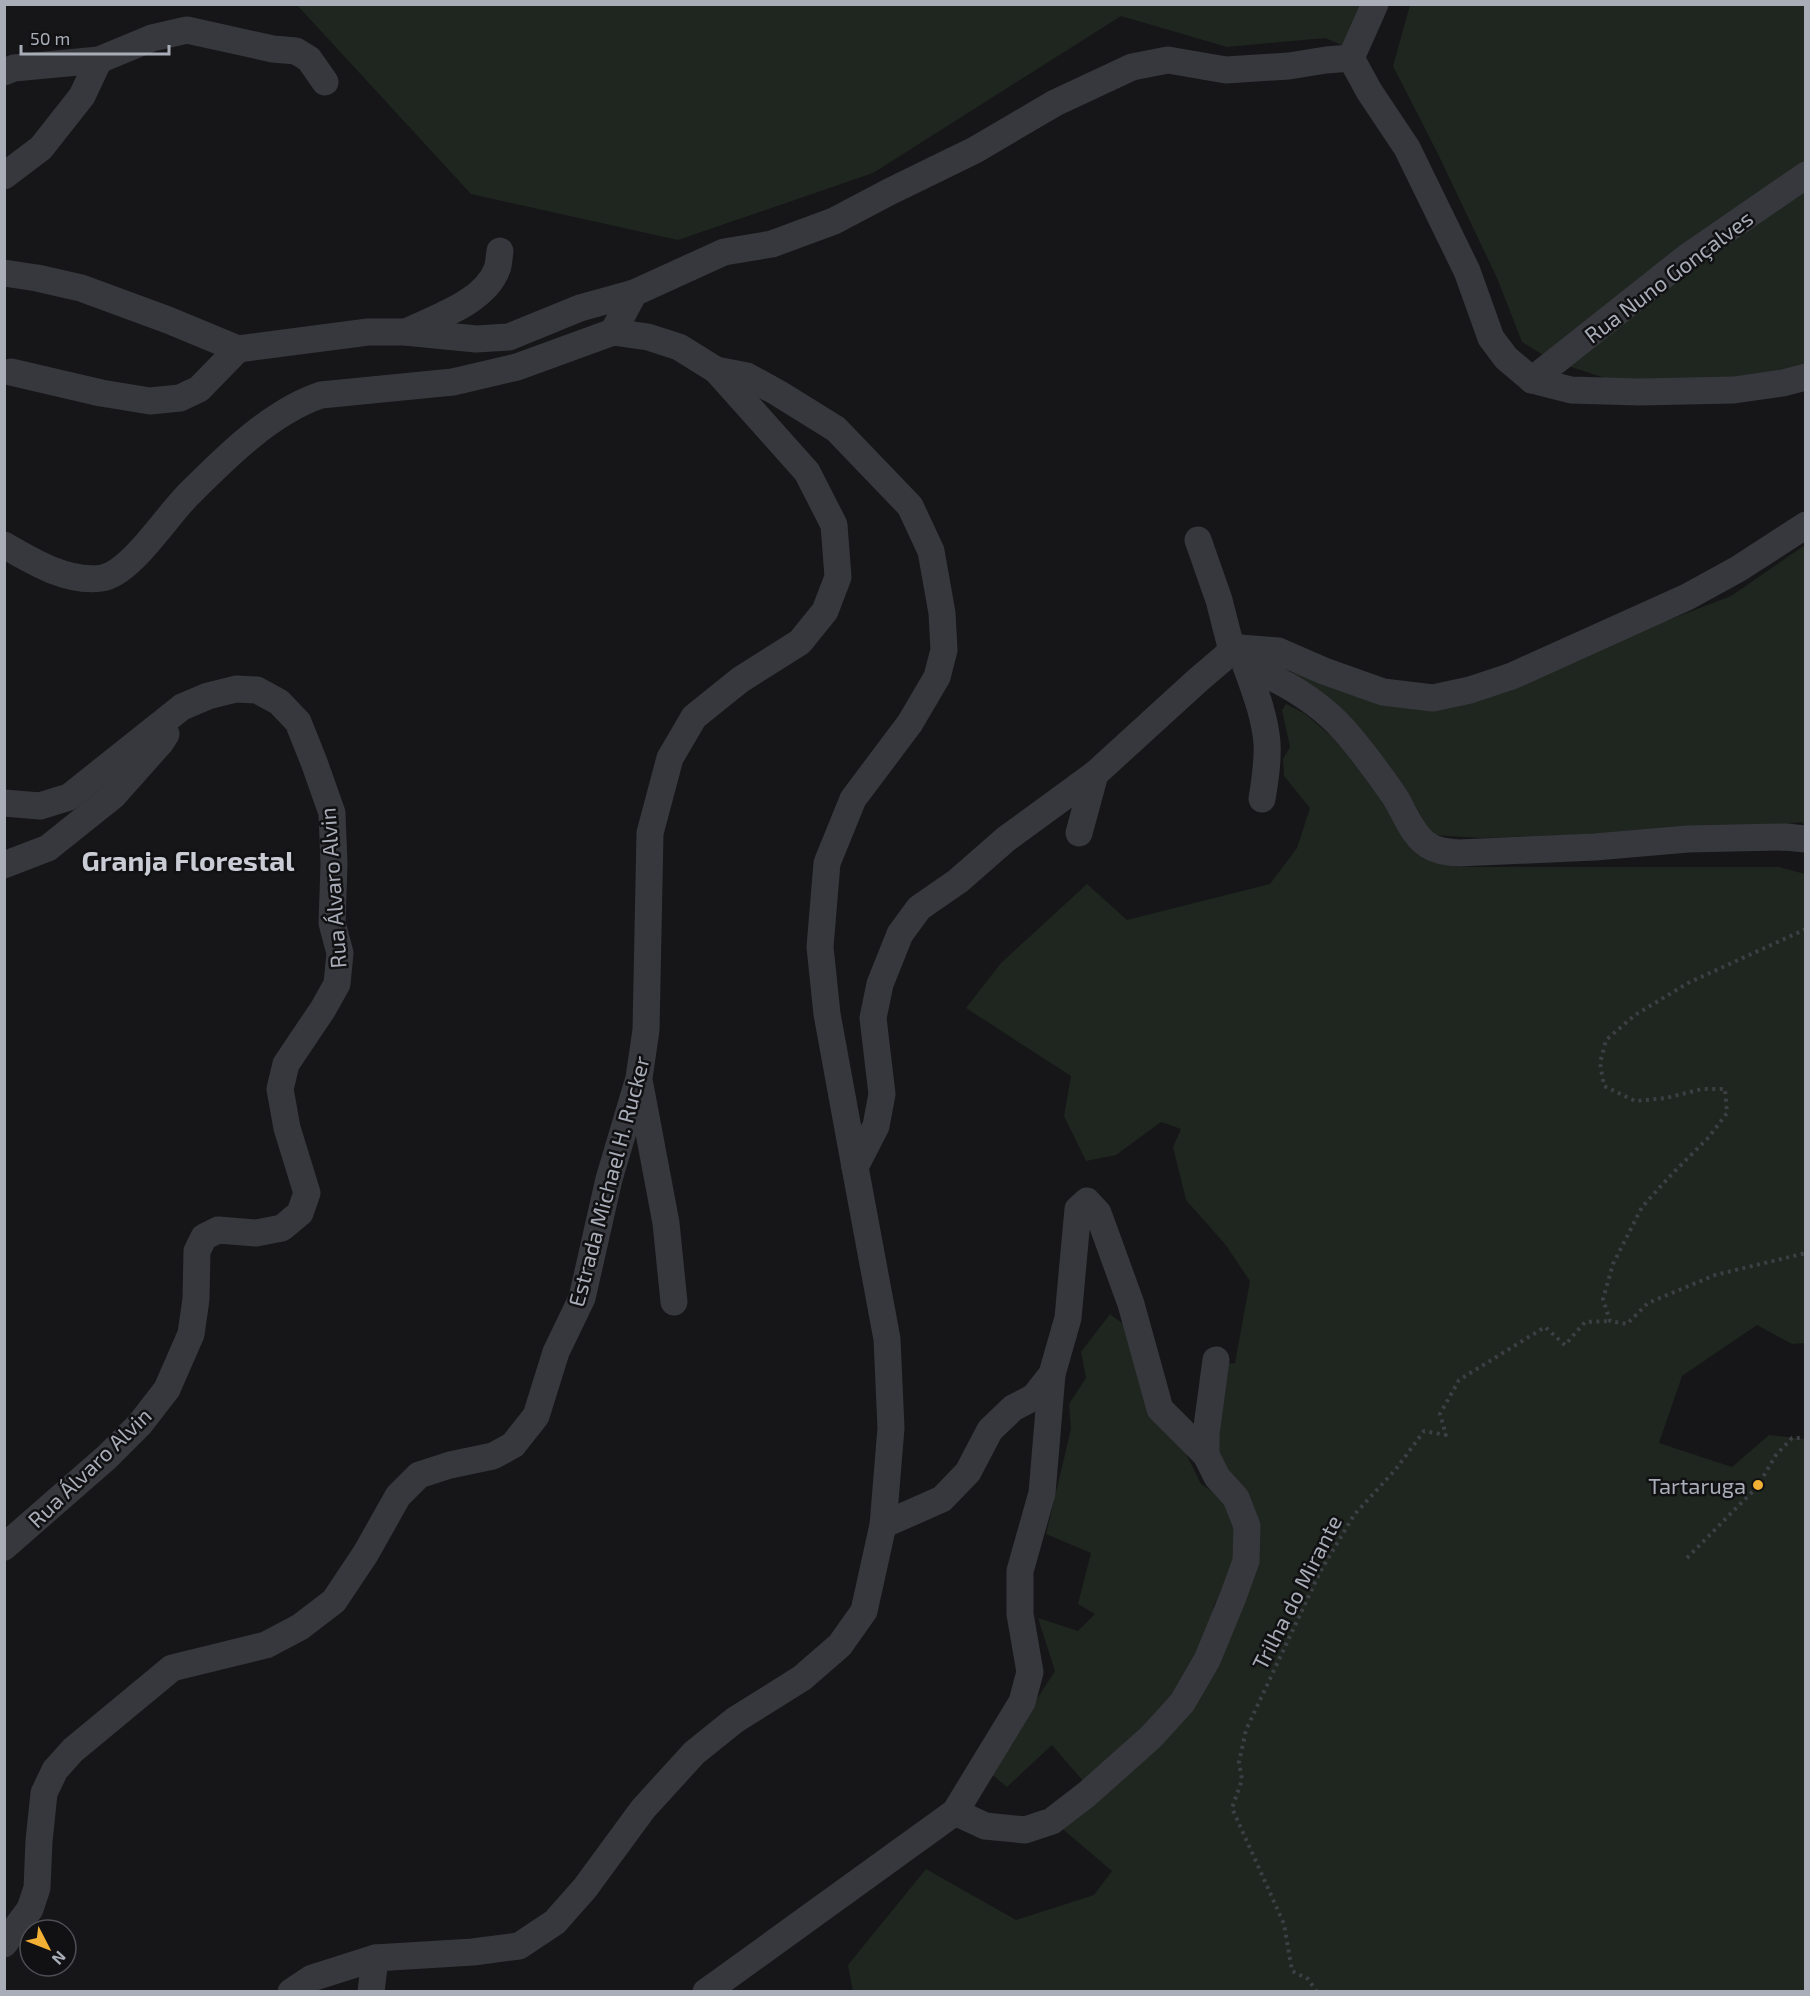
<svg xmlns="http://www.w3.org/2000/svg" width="1810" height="1996" viewBox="0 0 1810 1996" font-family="'Exo 2',sans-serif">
	<rect width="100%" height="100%" fill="#161618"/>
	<g fill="#1e261f">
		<polygon points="297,5 1368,5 1349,48 1325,38 1227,47 1121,16 873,173 678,240 471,194"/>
		<polygon points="1410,5 1805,5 1805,367 1775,375 1620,383 1553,361 1522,342 1497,278 1437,152 1393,66"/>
		<polygon points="1805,545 1805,825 1801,822 1755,829 1482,838 1430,835 1417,808 1387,763 1353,720 1291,672 1432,711 1731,596"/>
		<polygon points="1286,704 1304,713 1362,762 1423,857 1457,867 1779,867 1805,874 1805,1343 1792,1344 1757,1325 1682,1376 1659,1443 1732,1467 1769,1435 1805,1439 1805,1991 853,1992 848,1965 926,1869 1016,1920 1094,1895 1112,1871 1058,1825 1191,1711 1256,1538 1248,1492 1216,1475 1206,1365 1235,1363 1250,1281 1225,1244 1186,1200 1173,1147 1181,1129 1161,1122 1116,1155 1086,1161 1064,1116 1071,1076 966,1008 1001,963 1087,884 1127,920 1270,884 1297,848 1310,808 1284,776 1283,759 1290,747 1282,710"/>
		<polygon points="1110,1314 1122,1323 1201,1484 1237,1507 1234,1572 1214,1605 1199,1665 1163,1711 1083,1781 1052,1745 1007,1787 989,1772 1055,1671 1038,1618 1078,1631 1095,1614 1078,1604 1091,1553 1046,1534 1071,1429 1069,1404 1086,1378 1081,1352"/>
	</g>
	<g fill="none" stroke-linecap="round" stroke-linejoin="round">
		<g stroke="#3d3f44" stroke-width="4" stroke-dasharray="3 4.5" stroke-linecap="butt">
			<polyline points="1806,929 1688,983 1635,1015 1606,1040 1600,1063 1604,1086 1635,1101 1666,1098 1702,1089 1725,1089 1727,1113 1709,1137 1672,1174 1642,1207 1613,1264 1603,1299 1610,1321 1627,1324 1648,1303 1715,1275 1806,1253"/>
			<polyline points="1687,1558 1757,1487 1776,1455 1792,1438 1806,1438"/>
			<polyline points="1317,1992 1308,1979 1292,1971 1284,1924 1232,1808 1242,1780 1239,1762 1246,1730 1320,1572 1354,1515 1396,1469 1424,1431 1446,1435 1440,1414 1459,1380 1545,1327 1565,1345 1585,1322 1610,1321"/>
		</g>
		<g stroke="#37383d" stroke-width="27">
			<polyline points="1351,58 1375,4"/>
			<polyline points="99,60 152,38 187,30 273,49 296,51 309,59 325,82"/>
			<polyline points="4,72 14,68 99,60 82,96 41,148 4,176"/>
			<polyline points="4,273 37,278 81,288 168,320 238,349 368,332 405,332 476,339 509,337 580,308 634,293"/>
			<path d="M406,332C435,318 485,302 497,269C499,264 499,257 500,251"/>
			<polyline points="613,332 634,293 724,252 772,244 834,221 889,192 975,150 1055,103 1132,67 1168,60 1226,70 1289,66 1326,60 1351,58 1369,91 1407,148 1467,271 1491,338 1506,358 1532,380 1571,390 1639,392 1734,390 1783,383 1806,377"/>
			<polyline points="716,370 747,376 778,393 836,429 910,506 931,551 942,613 944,650 937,677 910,723 853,799 827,863 820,947 827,1014 855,1167"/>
			<polyline points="11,372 101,393 150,401 180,398 199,389 238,349"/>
			<polyline points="1532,380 1687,257 1806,175"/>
			<path d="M1806,525L1738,569L1687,597L1512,676L1470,690L1433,698L1383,692L1324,671L1278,651L1240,648L1246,666C1284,681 1318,701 1345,731C1363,752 1380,775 1395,797C1404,811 1411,832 1425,843C1435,851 1446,852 1459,853L1595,847L1688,839L1785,837L1806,839"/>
			<polyline points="1198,540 1219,600 1232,651"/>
			<path d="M4,545C33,562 68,583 102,578C131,573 166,517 187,496C224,459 270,412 321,395L453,382L517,367L613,332L648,337L679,347L716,370L807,472L834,525L838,577L825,611L800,642L740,680L694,717L670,758L650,833L646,1030L639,1078L609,1179L582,1298L556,1352L536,1416L513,1445L493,1456L450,1465L419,1475L398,1496L366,1553L334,1601L300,1627L266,1645L172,1668L73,1750L55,1770L44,1793L39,1841L37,1888L30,1909L4,1944"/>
			<path d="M1246,666C1255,691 1265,717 1267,743C1268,762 1265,780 1262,799"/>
			<polyline points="4,803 40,806 69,797 182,707 208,696 236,689 257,690 279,702 298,722 314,762 332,813 334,864 332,923 340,953 337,984 323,1009 286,1064 280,1089 287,1128 307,1193 300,1213 282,1228 256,1233 218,1230 204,1237 197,1251 196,1299 191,1334 167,1389 140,1424 107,1457 4,1547"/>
			<polyline points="1079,833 1095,774"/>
			<polyline points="4,865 48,848 113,796 161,742 166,734"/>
			<polyline points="640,1085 666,1223 674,1302"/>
			<polyline points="1206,1455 1206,1434 1216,1360"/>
			<polyline points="883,1525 942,1499 968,1472 990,1430 1013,1408 1034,1397 1052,1374 1068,1318 1078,1209 1087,1201 1098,1213 1131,1304 1160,1409 1206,1455 1217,1477 1236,1498 1247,1526 1246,1561 1233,1597 1207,1660 1182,1703 1151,1737 1087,1794 1052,1821 1025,1830 985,1826 955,1812"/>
			<polyline points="291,1992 312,1978 375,1958 473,1952 519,1946 555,1922 585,1888 643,1809 694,1753 735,1720 802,1678 840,1645 864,1611 883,1525 891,1428 887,1339 855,1167 876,1126 882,1094 873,1018 880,984 900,934 919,908 958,881 1006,839 1095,774 1198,680 1232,651 1240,648"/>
			<polyline points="371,1992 375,1958"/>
			<polyline points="706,1992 955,1812 1022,1702 1030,1672 1020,1614 1020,1571 1042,1493 1052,1374"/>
		</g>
	</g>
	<circle fill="#f2b134" stroke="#111113" stroke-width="2" cx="1758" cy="1485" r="6"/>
	<g text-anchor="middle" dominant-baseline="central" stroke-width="5" stroke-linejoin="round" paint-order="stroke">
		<g font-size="22" fill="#a8adb8" stroke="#111113">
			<text transform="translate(1668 276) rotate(-37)">Rua Nuno Gonçalves</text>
			<text transform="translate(332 888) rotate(-94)">Rua Álvaro Alvin</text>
			<text transform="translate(608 1181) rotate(-75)">Estrada Michael H. Rucker</text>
			<text transform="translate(89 1467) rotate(-44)">Rua Álvaro Alvin</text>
			<text transform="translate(1296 1592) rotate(-63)">Trilha do Mirante</text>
		</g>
		<g font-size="22" fill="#a8adb8" stroke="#111113" text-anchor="end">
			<text x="1746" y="1485">Tartaruga</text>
		</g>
		<g font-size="28" font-weight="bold" fill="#c9ccd4" stroke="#111113">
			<text x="188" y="860">Granja Florestal</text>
		</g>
	</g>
	<rect width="1810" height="1996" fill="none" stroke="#a8adb8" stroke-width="12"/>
	<g transform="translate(48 1948) rotate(132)"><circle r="28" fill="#111113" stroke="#4d4f55" stroke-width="1.5"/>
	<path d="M0-4.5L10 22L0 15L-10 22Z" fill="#f2b134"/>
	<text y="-9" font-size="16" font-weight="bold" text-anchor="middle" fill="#a8adb8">N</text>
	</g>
	<path d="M21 45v9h148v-9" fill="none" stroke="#a8adb8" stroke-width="3"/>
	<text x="30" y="45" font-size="18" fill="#a8adb8" stroke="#111113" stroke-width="4.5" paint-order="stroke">50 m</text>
</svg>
